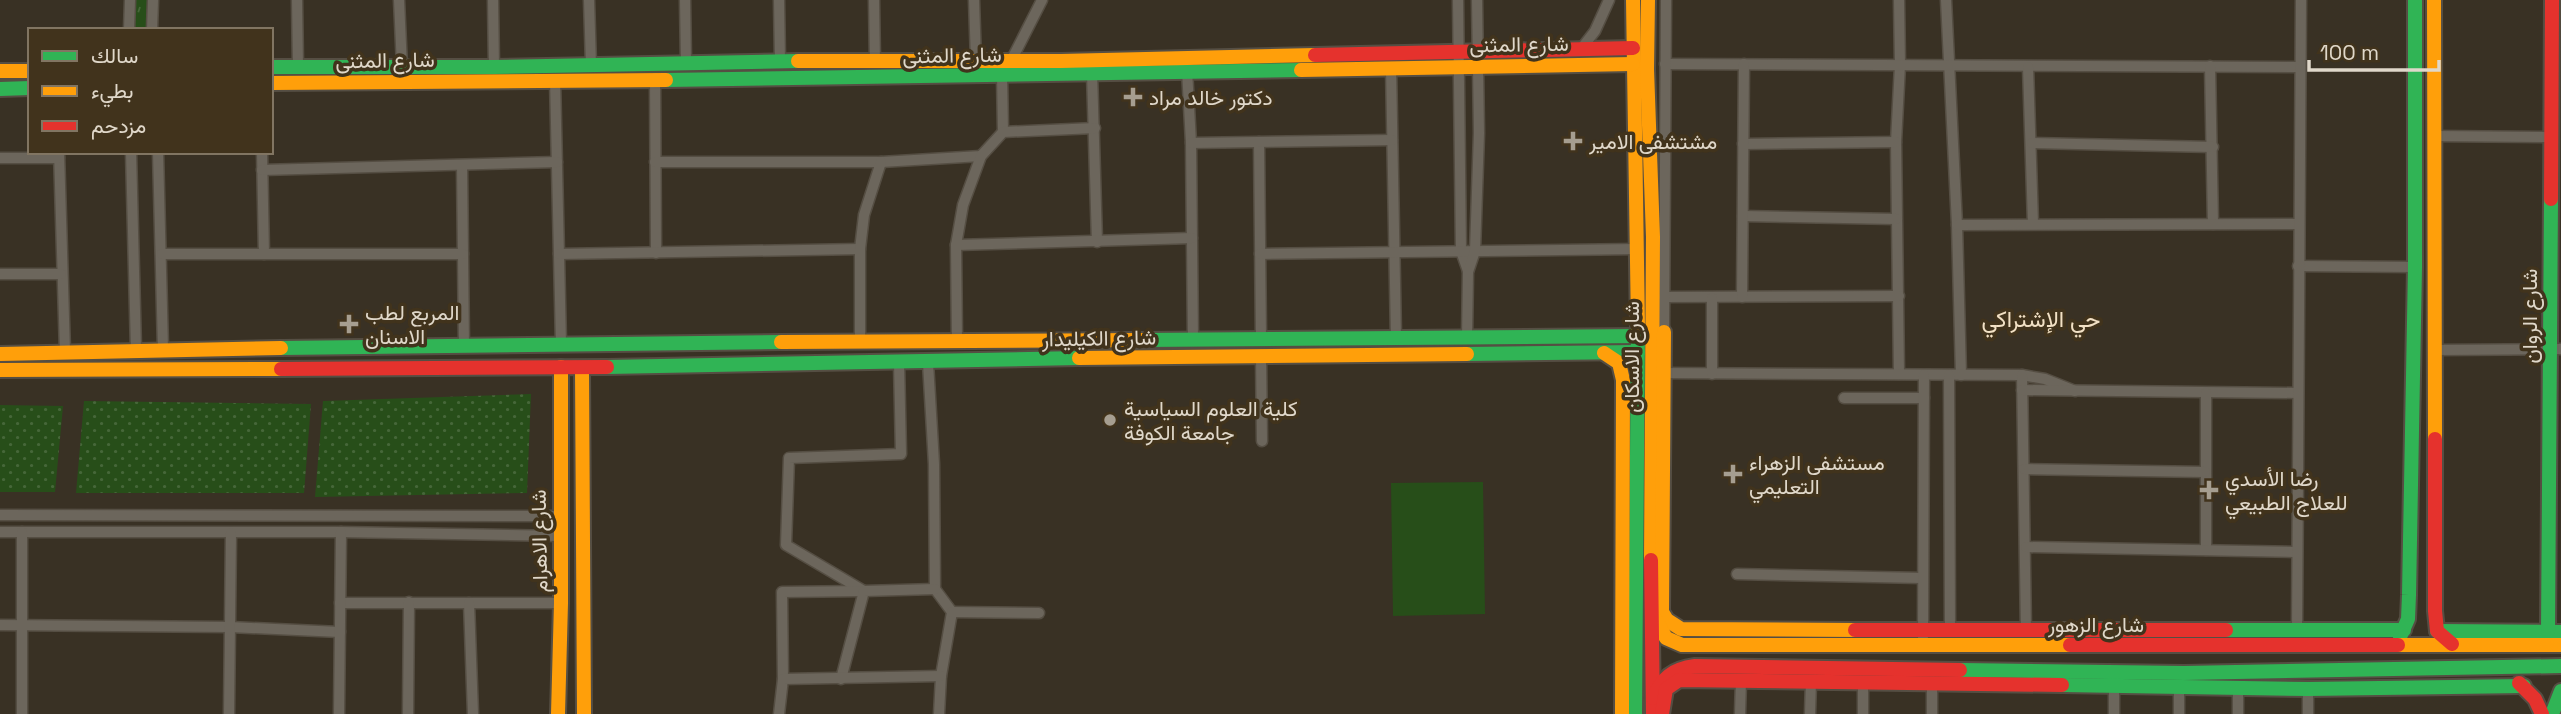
<svg xmlns="http://www.w3.org/2000/svg" width="2561" height="714" viewBox="0 0 2561 714" font-family="'Space Grotesk',Vazirmatn,sans-serif">
	<defs>
		<pattern id="grass-tufts" width="24" height="20" patternUnits="userSpaceOnUse" patternTransform="scale(1.75)"><rect width="24" height="20" fill="#274e19"/><path d="M3 7l-1-3M5 7V3M7 7l1-3M15 17l-1-3M17 17v-4M19 17l1-3" fill="none" stroke="#466739"/></pattern>
		<pattern id="park-dots" width="8" height="8" patternUnits="userSpaceOnUse" patternTransform="scale(1.75)"><rect width="8" height="8" fill="#274e19"/><path d="M2 2h.1M6 6h.1" fill="none" stroke="#466739" stroke-width="1.8" stroke-linecap="round"/></pattern>
	</defs>
	<rect width="100%" height="100%" fill="#393124"/>
	<polygon fill="url(#grass-tufts)" points="134,0 147,0 146,30 134,30"/>
	<g fill="url(#park-dots)">
		<polygon points="531,394 527,493 315,497 323,401"/>
		<polygon points="84,401 311,404 304,493 76,493"/>
		<polygon points="0,405 63,406 55,492 0,492"/>
	</g>
	<polygon fill="#274e19" points="1483,482 1485,614 1393,616 1391,483"/>
	<g fill="none" stroke-linecap="round" stroke-linejoin="round">
		<g stroke="#554e43" stroke-width="13">
			<g id="street">
				<polyline points="297,0 298,67"/>
				<polyline points="399,0 402,67"/>
				<polyline points="493,0 494,67"/>
				<polyline points="589,0 591,65"/>
				<polyline points="685,0 686,62"/>
				<polyline points="779,0 780,61"/>
				<polyline points="874,0 875,63"/>
				<polyline points="974,0 976,61"/>
				<polyline points="1458,0 1461,251 1468,271"/>
				<polyline points="1899,0 1900,65 1896,142 1899,374"/>
				<polyline points="1946,0 1957,225 1961,375"/>
				<polyline points="129,30 130,0"/>
				<polyline points="152,30 153,0"/>
				<polyline points="1581,49 1595,31 1609,0"/>
				<polyline points="1011,61 1042,0"/>
				<path d="M1665,64C1877,65 2088,66 2300,67"/>
				<polyline points="2210,66 2213,224"/>
				<polyline points="1391,67 1396,338"/>
				<polyline points="2028,67 2033,224"/>
				<polyline points="1187,70 1191,143 1193,340"/>
				<polyline points="1092,73 1097,242"/>
				<polyline points="1002,75 1003,132"/>
				<polyline points="655,78 656,253"/>
				<polyline points="555,79 561,344"/>
				<polyline points="2434,136 2551,137"/>
				<polyline points="1259,142 1261,339"/>
				<polyline points="1191,143 1392,140"/>
				<polyline points="2032,143 2213,147"/>
				<polyline points="1743,144 1896,142"/>
				<polyline points="59,152 65,352"/>
				<polyline points="131,152 136,350"/>
				<polyline points="158,152 163,349"/>
				<polyline points="262,152 264,254"/>
				<polyline points="0,158 59,158"/>
				<polyline points="655,162 881,162 981,156"/>
				<polyline points="462,165 464,347"/>
				<polyline points="262,170 557,162"/>
				<polyline points="1743,216 1896,219"/>
				<polyline points="1957,225 2298,224"/>
				<polyline points="956,245 1192,238"/>
				<polyline points="162,254 463,254"/>
				<polyline points="559,254 860,249"/>
				<polyline points="1260,254 1637,249"/>
				<polyline points="2298,266 2415,267"/>
				<polyline points="0,274 61,274"/>
				<polyline points="1664,297 1899,296"/>
				<polyline points="1742,297 1744,64"/>
				<polyline points="1664,332 1666,0"/>
				<polyline points="1467,338 1468,272 1475,251 1479,133 1477,0"/>
				<polyline points="957,341 956,245 963,205 981,156 1003,132 1095,128"/>
				<polyline points="860,342 860,249 864,215 881,162"/>
				<polyline points="2436,350 2561,349"/>
				<polyline points="1261,356 1262,441"/>
				<polyline points="928,363 934,464 935,589 952,612 941,676 939,714"/>
				<polyline points="1663,373 2022,375 2045,379 2075,391"/>
				<polyline points="1712,374 1712,298"/>
				<polyline points="1949,375 1950,630"/>
				<polyline points="2022,375 2026,631"/>
				<polyline points="2022,390 2298,393"/>
				<polyline points="2206,393 2206,550"/>
				<polyline points="1844,398 1924,398"/>
				<polyline points="2024,469 2205,472"/>
				<polyline points="0,515 559,516"/>
				<polyline points="0,532 341,532 559,536"/>
				<polyline points="2026,547 2296,552"/>
				<polyline points="1737,574 1922,578"/>
				<polyline points="864,591 786,545 789,458 901,454 899,363"/>
				<polyline points="340,603 561,603"/>
				<polyline points="469,603 473,714"/>
				<polyline points="952,612 1039,613"/>
				<polyline points="0,625 230,627 340,632"/>
				<polyline points="2297,631 2301,0"/>
				<polyline points="1923,637 1924,375"/>
				<polyline points="783,679 782,592 863,591"/>
				<polyline points="841,679 864,591 935,589"/>
				<polyline points="1863,682 1863,714"/>
				<polyline points="1932,684 1932,714"/>
				<polyline points="2114,687 2114,714"/>
				<polyline points="2179,688 2179,714"/>
				<polyline points="2238,689 2238,714"/>
				<polyline points="2308,689 2308,714"/>
				<polyline points="22,714 22,532"/>
				<polyline points="229,714 231,533"/>
				<polyline points="339,714 341,532"/>
				<polyline points="408,714 409,602"/>
				<polyline points="779,714 783,679 941,676"/>
				<polyline points="1740,714 1741,680"/>
				<polyline points="1810,714 1811,681"/>
			</g>
		</g>
		<g stroke="#554e43" stroke-width="18">
			<g id="fast">
				<polyline points="271,67 494,67 798,61"/>
				<polyline points="666,80 1301,70"/>
				<polyline points="0,89 30,88"/>
				<polyline points="1143,340 1638,336"/>
				<polyline points="281,348 781,342"/>
				<polyline points="1467,354 1638,352"/>
				<polyline points="607,367 1079,358"/>
				<polyline points="2226,630 2404,630"/>
				<polyline points="2437,631 2561,632"/>
				<polyline points="2548,632 2551,199"/>
				<polyline points="2400,637 2408,619 2409,595 2415,267 2415,0"/>
				<polyline points="1960,670 2184,673 2561,666"/>
				<polyline points="2062,685 2308,689 2524,686"/>
				<polyline points="1635,714 1638,327"/>
				<polyline points="2552,714 2561,691"/>
			</g>
		</g>
		<g stroke="#554e43" stroke-width="18">
			<g id="slow">
				<polyline points="1633,0 1638,327"/>
				<polyline points="1648,0 1647,69 1653,237 1651,560"/>
				<polyline points="2434,0 2435,439"/>
				<polyline points="798,61 1061,61 1315,55"/>
				<polyline points="1301,70 1633,64"/>
				<polyline points="0,71 30,71"/>
				<polyline points="271,83 666,80"/>
				<polyline points="1664,332 1662,612 1667,620 1681,629 1855,630"/>
				<polyline points="781,342 1143,340"/>
				<polyline points="1604,353 1619,363 1623,380 1622,714"/>
				<polyline points="0,354 281,348"/>
				<polyline points="1079,358 1467,354"/>
				<polyline points="582,368 584,714"/>
				<polyline points="0,370 281,369"/>
				<polyline points="1652,613 1666,638 1682,645 2070,645"/>
				<polyline points="2398,645 2561,645"/>
				<polyline points="558,714 561,603 561,367"/>
			</g>
		</g>
		<g stroke="#554e43" stroke-width="18">
			<g id="jam">
				<polyline points="1315,55 1633,48"/>
				<polyline points="2551,199 2552,0"/>
				<polyline points="281,369 607,367"/>
				<polyline points="2435,439 2435,611 2437,631 2452,644"/>
				<polyline points="1651,560 1653,714"/>
				<polyline points="1855,630 2226,630"/>
				<polyline points="2070,645 2398,645"/>
				<polyline points="2519,683 2535,699 2542,714"/>
				<path d="M1653,698C1662,678 1672,669 1695,666L1960,670"/>
				<polyline points="1662,714 1666,689 1679,680 2062,685"/>
			</g>
		</g>
		<use href="#street" stroke="#6c665c" stroke-width="10"/>
		<use href="#fast" stroke="#30b455" stroke-width="14"/>
		<use href="#slow" stroke="#ff9f0a" stroke-width="14"/>
		<use href="#jam" stroke="#e5322d" stroke-width="14"/>
	</g>
	<g fill="#a69e90" stroke="#41331c" stroke-width="2.5">
		<path d="M1129.5 86.5h7v7h7v7h-7v7h-7v-7h-7v-7h7z"/>
		<path d="M1569.5 130.5h7v7h7v7h-7v7h-7v-7h-7v-7h7z"/>
		<path d="M345.5 313.5h7v7h7v7h-7v7h-7v-7h-7v-7h7z"/>
		<circle cx="1110" cy="420" r="7"/>
		<path d="M1729.5 463.5h7v7h7v7h-7v7h-7v-7h-7v-7h7z"/>
		<path d="M2205.5 479.5h7v7h7v7h-7v7h-7v-7h-7v-7h7z"/>
	</g>
	<g text-anchor="middle" dominant-baseline="central" stroke-width="7" stroke-linejoin="round" paint-order="stroke">
		<g font-size="21" fill="#e0d8ca" stroke="#41331c">
			<text transform="translate(1519 44) rotate(-1)">شارع المثنى</text>
			<text transform="translate(952 55) rotate(-1)">شارع المثنى</text>
			<text transform="translate(385 60) rotate(-1)">شارع المثنى</text>
			<text transform="translate(2529 316) rotate(-90)">شارع الروان</text>
			<text transform="translate(1099 338) rotate(-1)">شارع الكيليدار</text>
			<text transform="translate(1631 357) rotate(-90)">شارع الاسكان</text>
			<text transform="translate(539 541) rotate(-91)">شارع الاهرام</text>
			<text x="2096" y="624">شارع الزهور</text>
		</g>
		<g font-size="21" fill="#e0d8ca" stroke="#41331c" text-anchor="start">
			<text x="1149" y="97">دكتور خالد مراد</text>
			<text x="1589" y="141">مشتشفى الامير</text>
			<text x="365" y="312">المربع لطب<tspan x="365" dy="24">الاسنان</tspan></text>
			<text x="1124" y="408">كلية العلوم السياسية<tspan x="1124" dy="24">جامعة الكوفة</tspan></text>
			<text x="1749" y="462">مستشفى الزهراء<tspan x="1749" dy="24">التعليمي</tspan></text>
			<text x="2225" y="478">رضا الأسدي<tspan x="2225" dy="24">للعلاج الطبيعي</tspan></text>
		</g>
		<g font-size="23" fill="#f2e1c5" stroke="#41331c">
			<text x="2041" y="319">حي الإشتراكي</text>
		</g>
	</g>
	<rect x="28" y="28" width="245" height="126" fill="#41331c" stroke="#817562" stroke-width="2"/>
	<rect x="42" y="51" width="35" height="10" fill="#30b455" stroke="#817562" stroke-width="2"/>
	<text x="91" y="63" font-size="21" fill="#e0d8ca">سالك</text>
	<rect x="42" y="86" width="35" height="10" fill="#ff9f0a" stroke="#817562" stroke-width="2"/>
	<text x="91" y="98" font-size="21" fill="#e0d8ca">بطيء</text>
	<rect x="42" y="121" width="35" height="10" fill="#e5322d" stroke="#817562" stroke-width="2"/>
	<text x="91" y="133" font-size="21" fill="#e0d8ca">مزدحم</text>
	<path d="M2309 60v10h130v-10" fill="none" stroke="#e0d8ca" stroke-width="3.5"/>
	<text x="2320" y="60" font-size="21" fill="#e0d8ca" stroke="#41331c" stroke-width="5" paint-order="stroke">100 m</text>
</svg>
